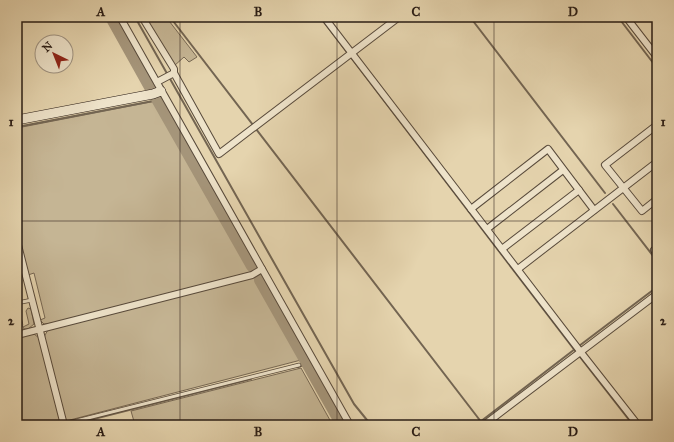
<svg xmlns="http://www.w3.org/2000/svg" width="674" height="442" viewBox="0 0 674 442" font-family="'IM FELL Great Primer',serif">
	<rect width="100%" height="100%" fill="#e5d4ae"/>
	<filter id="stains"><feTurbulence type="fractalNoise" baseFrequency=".005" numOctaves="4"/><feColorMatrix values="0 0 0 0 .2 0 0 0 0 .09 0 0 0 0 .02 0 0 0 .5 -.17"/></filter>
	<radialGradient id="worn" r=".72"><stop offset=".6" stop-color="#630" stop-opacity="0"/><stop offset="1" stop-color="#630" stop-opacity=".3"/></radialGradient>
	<g fill="#c5b594" stroke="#776854">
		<polygon points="144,17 166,17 197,57 189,62 184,57 174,66"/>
		<polygon points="156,101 251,272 53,323 44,324 40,320 45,318 34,273 28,275 17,232 17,128"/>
		<polygon points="255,277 301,360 66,421 44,340 45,335 48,330"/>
		<polygon points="28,308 31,309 34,324 28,329 24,329 23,327 29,324 26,311"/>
		<polygon points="31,334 34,334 39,338 62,425 17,425 17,338"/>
		<polygon points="301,368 331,422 318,425 135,425 131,411"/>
	</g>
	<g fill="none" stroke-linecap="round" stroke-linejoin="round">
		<g stroke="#736552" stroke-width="2">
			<polyline points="135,17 354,404 371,425"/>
			<polyline points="170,17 482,423"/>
			<polyline points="320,17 576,352"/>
			<polyline points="470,17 605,193"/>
			<polyline points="618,17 657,68"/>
			<polyline points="17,127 158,100"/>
			<polyline points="613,204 657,261"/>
			<polyline points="579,346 657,287"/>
			<polyline points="580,357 633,425"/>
			<polyline points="298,367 307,364"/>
			<polyline points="70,425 251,379"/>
			<polyline points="476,425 575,349"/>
		</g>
		<g stroke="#a5957a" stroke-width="12">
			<polyline points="111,17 150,87"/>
			<polyline points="157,99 252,266"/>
			<polyline points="260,280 342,425"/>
		</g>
		<g stroke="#584a3b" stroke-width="4.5">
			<g id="lane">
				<polyline points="17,272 24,270"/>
				<polyline points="17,303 32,300"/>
				<polyline points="17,307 21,325 17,326"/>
				<polyline points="64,424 299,365"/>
			</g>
		</g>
		<g stroke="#584a3b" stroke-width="8">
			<g id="street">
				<polyline points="120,17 350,425"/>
				<polyline points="142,17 174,69 174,73 219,154 399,17"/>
				<polyline points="324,17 583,355 638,425"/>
				<polyline points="626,17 657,57"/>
				<polyline points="157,82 174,73"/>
				<polyline points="657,125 605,165 642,211 657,199"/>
				<polyline points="471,209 548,149 594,210"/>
				<polyline points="487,229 563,170"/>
				<polyline points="17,241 64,425"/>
				<polyline points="502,249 579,190"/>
				<polyline points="654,250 657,248"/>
				<polyline points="518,269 657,162"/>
				<polyline points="17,335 252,275 262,269"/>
				<polyline points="484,425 657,294"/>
			</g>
		</g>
		<g stroke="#291c15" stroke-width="10">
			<polyline id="secondary" points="17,120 153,94 161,91"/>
		</g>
		<use href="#lane" stroke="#eee3ca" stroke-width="3"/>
		<use href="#street" stroke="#eee3ca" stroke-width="6"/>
		<use href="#secondary" stroke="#eee3ca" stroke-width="9"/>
	</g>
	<path fill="none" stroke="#291c15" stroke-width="1" stroke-opacity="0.55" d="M180,17V425M337,17V425M494,17V425M17,221H657"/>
	<rect width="674" height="442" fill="none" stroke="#e5d4ae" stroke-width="44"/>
	<g transform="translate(54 54) rotate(317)"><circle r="19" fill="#eee3ca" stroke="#9f9382"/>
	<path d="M0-3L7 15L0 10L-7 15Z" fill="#8f2418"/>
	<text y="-6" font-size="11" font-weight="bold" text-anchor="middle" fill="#291c15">N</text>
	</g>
	<rect x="22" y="22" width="630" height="398" fill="none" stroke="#291c15" stroke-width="1.5"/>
	<g font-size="13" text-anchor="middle" font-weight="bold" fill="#291c15">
		<text x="101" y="16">A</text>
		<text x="258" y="16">B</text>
		<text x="416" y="16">C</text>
		<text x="573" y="16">D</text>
		<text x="11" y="126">1</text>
		<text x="663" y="126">1</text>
		<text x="11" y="325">2</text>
		<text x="663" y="325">2</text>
		<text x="101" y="436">A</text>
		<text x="258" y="436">B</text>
		<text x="416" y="436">C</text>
		<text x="573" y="436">D</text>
	</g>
	<rect width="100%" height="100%" filter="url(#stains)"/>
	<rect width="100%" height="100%" fill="url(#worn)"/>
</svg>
